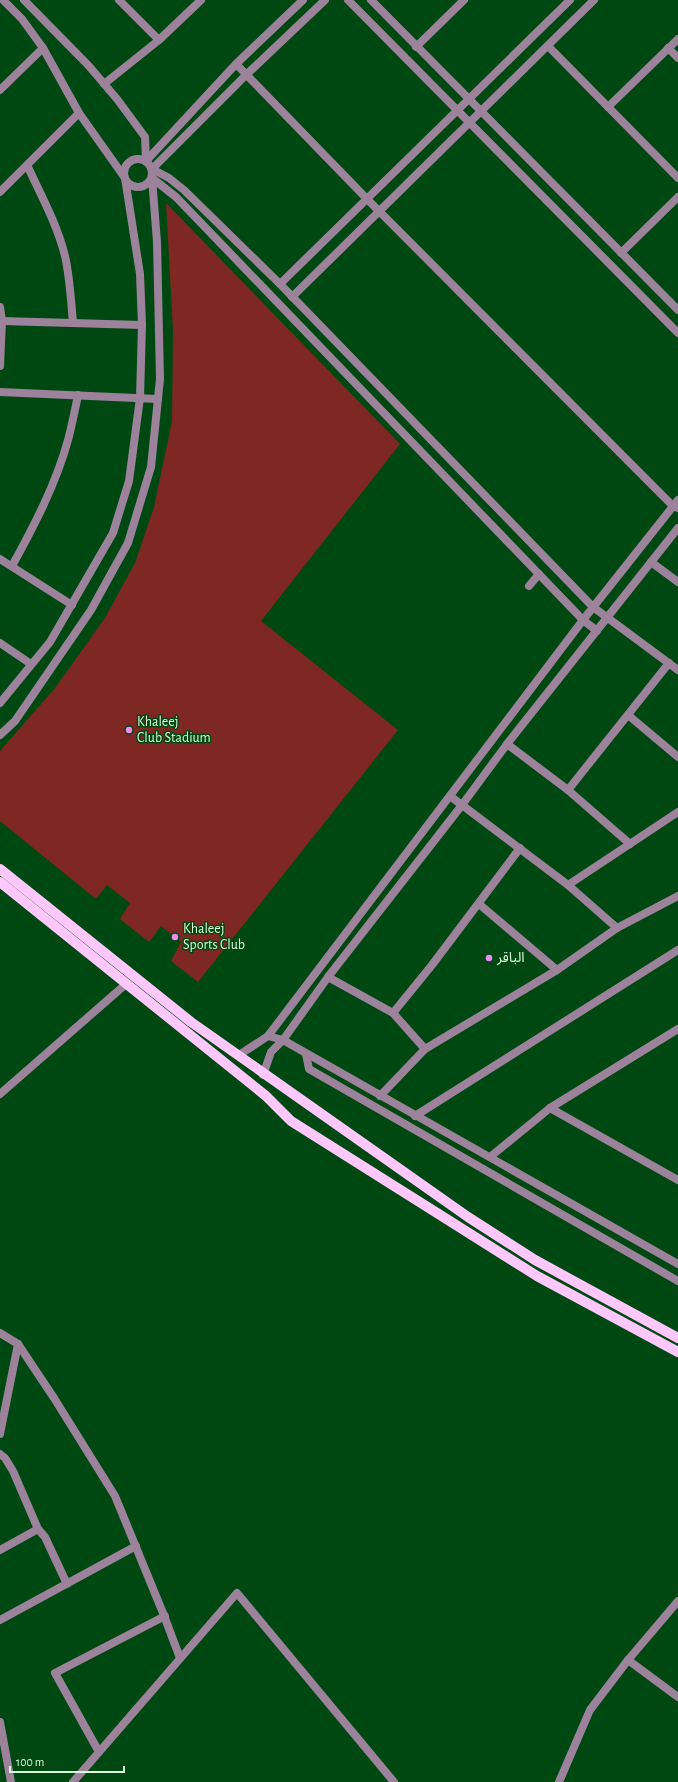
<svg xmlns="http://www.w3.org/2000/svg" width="678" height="1782" viewBox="0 0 678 1782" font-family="'Alegreya Sans','Noto Sans Arabic',sans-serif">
	<rect width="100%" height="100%" fill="#004812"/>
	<polygon fill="#7e2723" points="166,203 400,444 261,621 398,730 198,982 171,961 181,942 161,926 149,942 120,919 130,903 107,885 96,899 0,821 0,751 55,688 105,618 135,563 154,507 172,421 173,331"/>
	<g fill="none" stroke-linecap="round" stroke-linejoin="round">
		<g stroke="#9c829b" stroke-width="8">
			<polyline points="24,0 88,65 117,99 145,137 146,161"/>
			<polyline points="119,0 159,40"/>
			<polyline points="325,0 246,75 152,169 169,178 184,190 280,284 593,607 678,670"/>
			<polyline points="348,0 678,333"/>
			<polyline points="371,0 678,310"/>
			<polyline points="548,46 678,178"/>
			<polyline points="416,47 464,0"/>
			<polyline points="668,48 678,58"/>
			<polyline points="236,64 367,199 673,506 678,508"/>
			<polyline points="104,84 159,40 201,0"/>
			<polyline points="0,90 43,48"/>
			<polyline points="608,107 678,39"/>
			<circle cx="138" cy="173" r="14"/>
			<polyline points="146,161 236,64 303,0"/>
			<path d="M27,165C41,195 57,224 65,256C70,278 71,301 73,323"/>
			<polyline points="152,178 176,197 583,620 597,631"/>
			<polyline points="0,192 79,113"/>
			<polyline points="621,253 678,197"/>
			<polyline points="280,284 570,0"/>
			<polyline points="292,297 594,0"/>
			<polyline points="0,307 2,321 0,366"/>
			<polyline points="2,321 142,325"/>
			<polyline points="0,392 158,399"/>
			<polyline points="0,559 72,605"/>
			<polyline points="651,562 678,582"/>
			<path d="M12,566C34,526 56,484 68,440C72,425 75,410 78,395"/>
			<polyline points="529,586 539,574"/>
			<polyline points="0,643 31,664"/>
			<polyline points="0,703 50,642 113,533 129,481 140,398 142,325 140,274 125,178 79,113 43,48 22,19 3,0"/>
			<polyline points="628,715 678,757"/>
			<polyline points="0,735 15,721 91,610 128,543 151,467 160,379 157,242 152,178"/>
			<polyline points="507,744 568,790 630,844"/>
			<polyline points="568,790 669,663"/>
			<polyline points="450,796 568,885 617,928"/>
			<polyline points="568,885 678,812"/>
			<polyline points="479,904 557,970"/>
			<polyline points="328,977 393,1013 425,1049"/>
			<polyline points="393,1013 432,965 520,848"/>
			<polyline points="268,1036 283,1040 678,1264"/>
			<polyline points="306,1054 309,1069 678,1281"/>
			<polyline points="239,1055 268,1036 583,620 678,500"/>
			<polyline points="263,1075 271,1052 283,1040 328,977 462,805 507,744 678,528"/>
			<polyline points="0,1094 126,984"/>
			<polyline points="380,1096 425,1049 557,970 617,928 678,896"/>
			<polyline points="550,1108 678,1180"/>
			<polyline points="415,1116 678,950"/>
			<polyline points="490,1157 550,1108 678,1029"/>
			<polyline points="0,1333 18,1344 54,1398 115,1496 163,1613 180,1658"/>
			<polyline points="0,1434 18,1344"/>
			<polyline points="0,1454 5,1458 13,1471 38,1529 45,1537 67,1584"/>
			<polyline points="0,1550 38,1529"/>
			<polyline points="678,1601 628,1660 678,1697"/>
			<polyline points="0,1620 136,1546"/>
			<polyline points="0,1722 11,1782"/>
			<polyline points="99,1752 55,1673 165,1616"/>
			<polyline points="73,1782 237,1593 394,1782"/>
			<polyline points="559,1782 590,1710 628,1660"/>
		</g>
		<g stroke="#fec8fd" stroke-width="10">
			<polyline points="0,869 191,1022 468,1217 535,1260 678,1338"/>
			<polyline points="0,882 266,1096 291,1121 537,1276 678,1352"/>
		</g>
	</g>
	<g fill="#f28af3" stroke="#004812" stroke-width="1.5">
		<circle cx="129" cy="730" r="4"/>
		<circle cx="175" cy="937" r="4"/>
		<circle cx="489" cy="958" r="4"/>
	</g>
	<g text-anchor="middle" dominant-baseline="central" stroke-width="3" stroke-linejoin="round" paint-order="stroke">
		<g font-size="14" fill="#d8f8d9" stroke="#004812" text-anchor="start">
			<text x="137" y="722">Khaleej<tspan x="137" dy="16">Club Stadium</tspan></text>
			<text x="183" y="929">Khaleej<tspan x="183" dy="16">Sports Club</tspan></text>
			<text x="497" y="958">الباقر</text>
		</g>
	</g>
	<path d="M10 1766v6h114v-6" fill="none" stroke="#d8f8d9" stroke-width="2"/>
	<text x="16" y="1766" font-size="12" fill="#d8f8d9" stroke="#004812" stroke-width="3" paint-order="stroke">100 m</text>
</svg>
